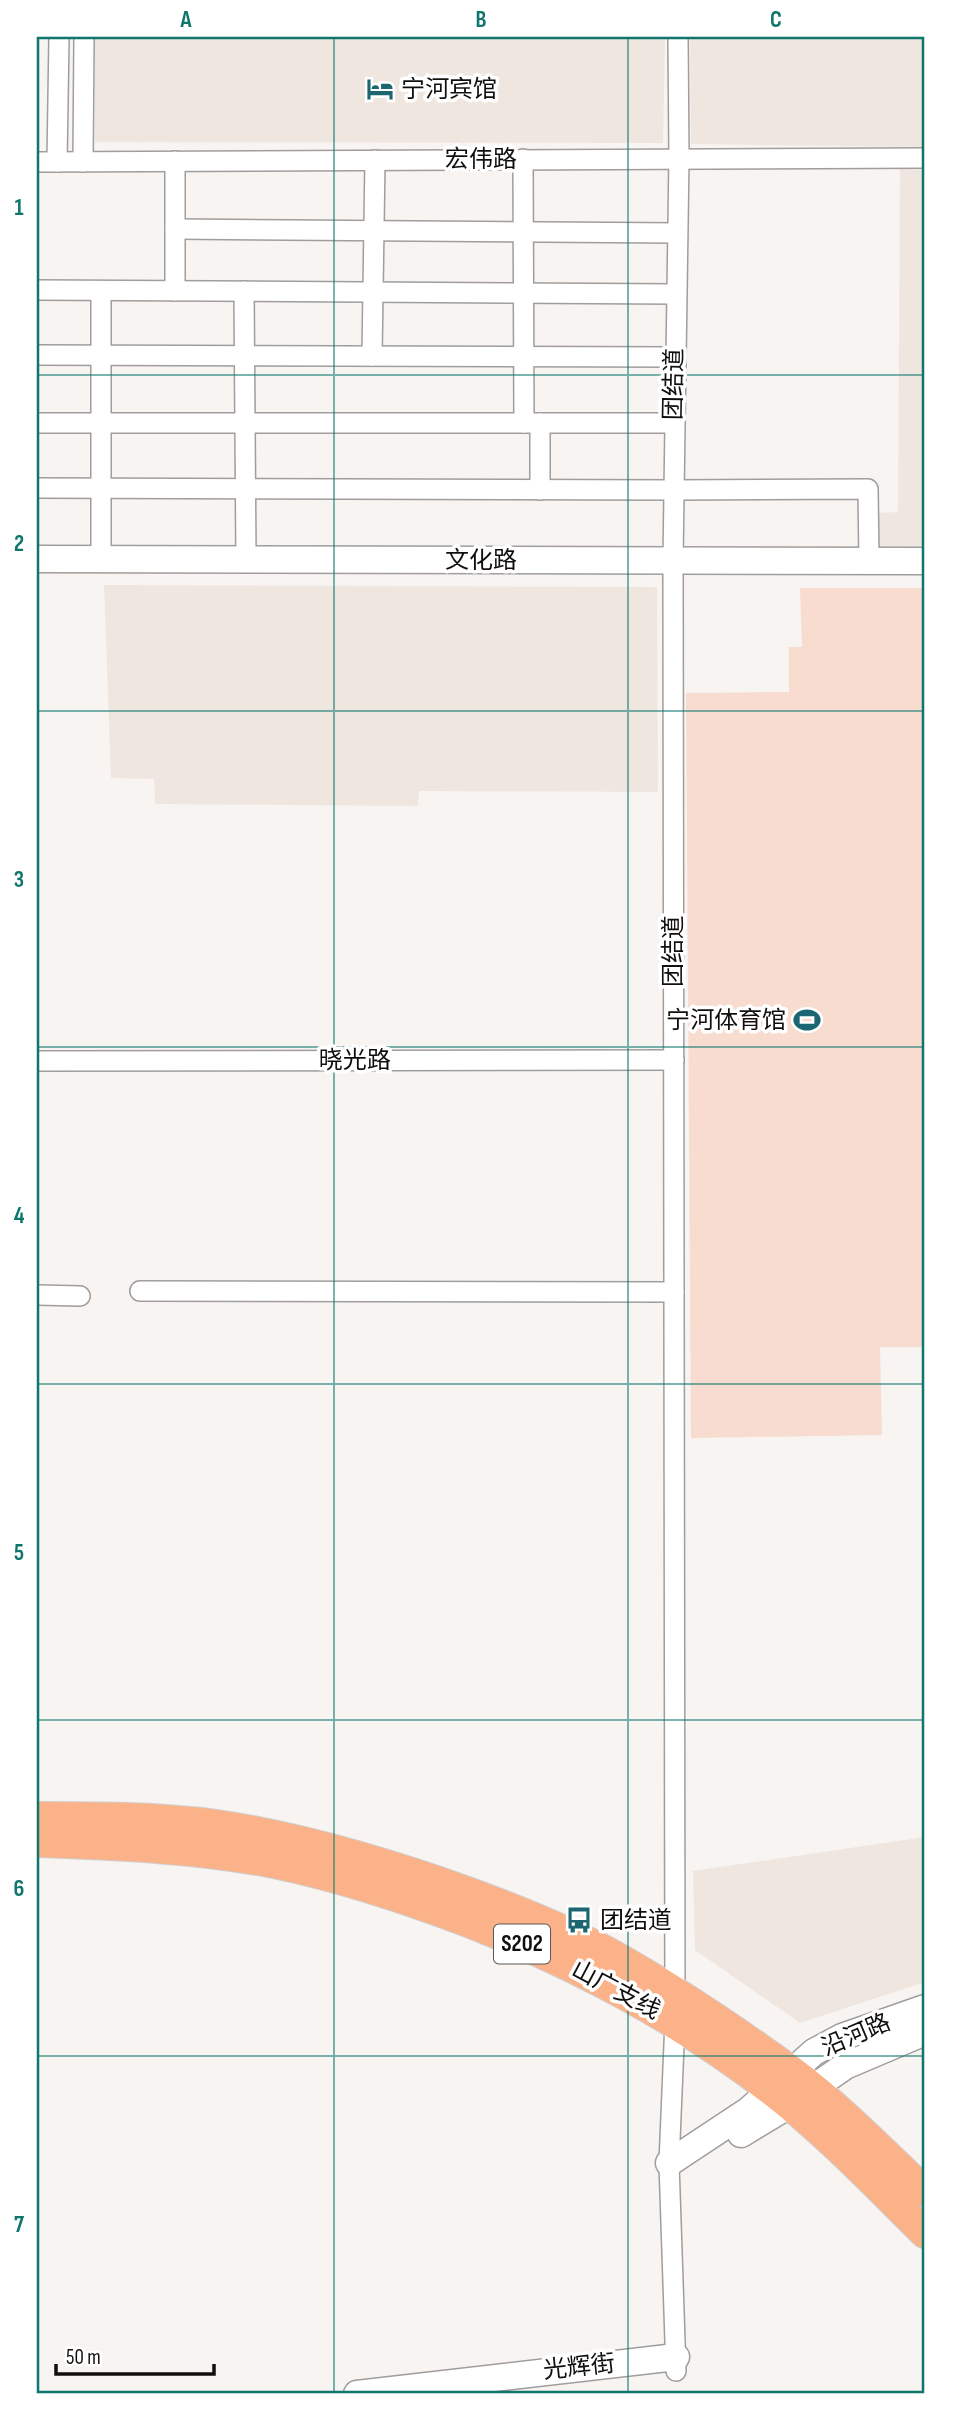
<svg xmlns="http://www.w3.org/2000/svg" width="962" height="2431" viewBox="0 0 962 2431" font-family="'Sofia Sans Condensed','Noto Sans SC',sans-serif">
	<rect width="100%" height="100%" fill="#f7f4f2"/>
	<g fill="#f0e6e0">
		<polygon points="95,37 665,37 663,143 95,142"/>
		<polygon points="690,37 925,37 925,147 691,144"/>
		<polygon points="900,169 925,170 925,548 878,548 878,513 898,512"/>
		<polygon points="104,585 657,587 658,792 419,791 418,806 155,804 154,779 111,778"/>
		<polygon points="925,1837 925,1982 800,2023 695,1950 693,1871"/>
	</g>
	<polygon fill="#f7dccf" points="800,588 925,588 925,1347 880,1347 882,1435 691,1438 686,693 789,692 789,647 802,647"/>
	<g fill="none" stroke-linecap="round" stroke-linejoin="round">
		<g stroke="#a09d9c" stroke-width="22">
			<g id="street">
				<polyline points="523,159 524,423"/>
				<polyline points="37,162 925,158"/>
				<polyline points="57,162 59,37"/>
				<polyline points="83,162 84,37"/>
				<polyline points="175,229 677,233"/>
				<polyline points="37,290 676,294"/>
				<polyline points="175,291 175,161"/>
				<polyline points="244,291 246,560"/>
				<polyline points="37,355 675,357"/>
				<polyline points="372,356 375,160"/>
				<polyline points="37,423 673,423"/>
				<polyline points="37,488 674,490 868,489 869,560"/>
				<polyline points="540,490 540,423"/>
				<polyline points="101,559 101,291"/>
				<polyline points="37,1061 674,1060"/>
				<polyline points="140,1291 674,1292"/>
				<polyline points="37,1295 80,1296"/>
				<polyline points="676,2371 669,2163 675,2021 673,560 679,158 678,37"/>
			</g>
		</g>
		<g stroke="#a09d9c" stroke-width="29">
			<g id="secondary">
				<polyline points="37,559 925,561"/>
				<polyline points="741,2134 789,2105 845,2066 925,2032"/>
				<polyline points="669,2163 749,2110 814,2052 842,2037 925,2008"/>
				<polyline points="357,2394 676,2357"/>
			</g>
		</g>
		<g stroke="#cfcfcf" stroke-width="32">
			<g id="primary">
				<path d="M37,1817C97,1817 158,1817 217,1825C304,1838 390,1864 473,1894C519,1911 565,1929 609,1953C672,1988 733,2029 791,2071C839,2107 882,2151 925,2192"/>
				<path d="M37,1842C117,1845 200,1848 279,1864C345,1878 408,1899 471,1923C581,1967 676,2017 770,2089C826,2132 875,2184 925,2233"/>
			</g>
		</g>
		<use href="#street" stroke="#fff" stroke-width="19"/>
		<use href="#secondary" stroke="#fff" stroke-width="26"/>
		<use href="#primary" stroke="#fcb289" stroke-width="30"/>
	</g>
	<path fill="none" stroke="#0f766e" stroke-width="2" stroke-opacity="0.55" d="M334,37V2394M628,37V2394M37,375H925M37,711H925M37,1047H925M37,1384H925M37,1720H925M37,2056H925"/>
	<defs>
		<g id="hotel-bare" transform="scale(2.1)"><path d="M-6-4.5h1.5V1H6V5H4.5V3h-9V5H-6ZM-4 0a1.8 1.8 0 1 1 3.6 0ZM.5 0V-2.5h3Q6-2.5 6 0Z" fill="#1b6671" stroke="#fff" stroke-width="2.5" paint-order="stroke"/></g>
		<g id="stadium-bare" transform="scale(2.1)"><path d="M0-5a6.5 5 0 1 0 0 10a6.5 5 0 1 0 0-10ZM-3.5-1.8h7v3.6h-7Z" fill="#1b6671" stroke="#fff" stroke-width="2.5" paint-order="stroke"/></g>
		<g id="bus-bare" transform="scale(2.1)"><path d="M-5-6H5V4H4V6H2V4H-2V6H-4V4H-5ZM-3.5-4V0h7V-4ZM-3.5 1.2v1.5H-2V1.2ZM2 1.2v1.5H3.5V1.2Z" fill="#1b6671" stroke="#fff" stroke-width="2.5" paint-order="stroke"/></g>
	</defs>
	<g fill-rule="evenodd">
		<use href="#hotel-bare" x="380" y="89"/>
		<use href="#stadium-bare" x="807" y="1020"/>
		<use href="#bus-bare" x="579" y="1920"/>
	</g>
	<g text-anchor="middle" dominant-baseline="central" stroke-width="7" stroke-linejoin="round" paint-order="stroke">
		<rect fill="#fff" stroke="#585756" stroke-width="2" x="494" y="1924.5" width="56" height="39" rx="5"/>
		<g font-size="23" font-weight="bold" fill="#100f0e">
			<text x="522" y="1944">S202</text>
		</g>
		<g font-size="24" fill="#100f0e" stroke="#fff" text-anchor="start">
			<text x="401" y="89">宁河宾馆</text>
			<text x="786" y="1020" text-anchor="end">宁河体育馆</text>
			<text x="600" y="1920">团结道</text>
		</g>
		<g font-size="24" fill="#100f0e" stroke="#fff">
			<text x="481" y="159">宏伟路</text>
			<text transform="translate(674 384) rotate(-89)">团结道</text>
			<text x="481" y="560">文化路</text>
			<text transform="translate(673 951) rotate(-90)">团结道</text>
			<text x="355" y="1060">晓光路</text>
			<text transform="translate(616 1990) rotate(28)">山广支线</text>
			<text transform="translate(856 2035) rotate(-23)">沿河路</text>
			<text transform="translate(579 2367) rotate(-6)">光辉街</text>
		</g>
	</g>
	<rect width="962" height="2431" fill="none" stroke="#ffffff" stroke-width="77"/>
	<path d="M56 2364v10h158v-10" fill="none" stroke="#100f0e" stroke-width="3.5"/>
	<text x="66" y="2364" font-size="21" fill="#100f0e" stroke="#ffffff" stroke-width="5" paint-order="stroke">50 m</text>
	<rect x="38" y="38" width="885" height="2354" fill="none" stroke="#0f766e" stroke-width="2.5"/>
	<g font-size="23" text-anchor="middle" font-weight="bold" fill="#0f766e">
		<text x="186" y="27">A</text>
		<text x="481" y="27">B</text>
		<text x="776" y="27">C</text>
		<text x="19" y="215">1</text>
		<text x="19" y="551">2</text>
		<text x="19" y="887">3</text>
		<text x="19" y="1223">4</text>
		<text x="19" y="1560">5</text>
		<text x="19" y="1896">6</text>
		<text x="19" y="2232">7</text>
	</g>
</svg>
